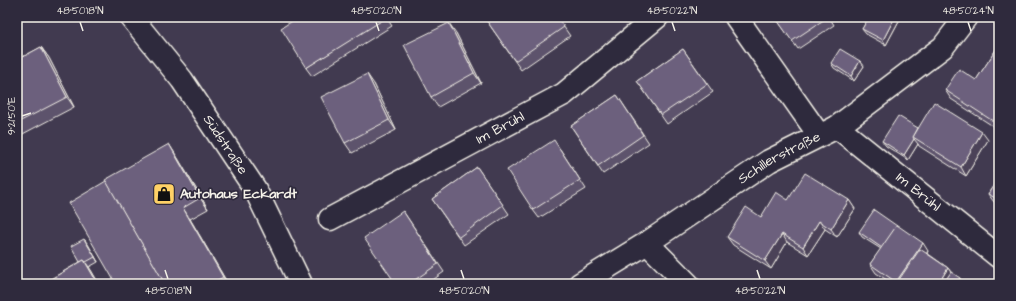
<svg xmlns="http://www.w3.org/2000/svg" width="1016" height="301" viewBox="0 0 1016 301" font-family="'Architects Daughter',sans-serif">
	<rect width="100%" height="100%" fill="#413a50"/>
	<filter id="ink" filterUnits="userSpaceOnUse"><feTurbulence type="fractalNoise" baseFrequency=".025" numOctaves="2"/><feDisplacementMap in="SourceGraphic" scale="8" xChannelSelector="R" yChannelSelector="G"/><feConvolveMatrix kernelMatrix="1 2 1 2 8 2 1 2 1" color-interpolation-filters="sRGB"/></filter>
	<g filter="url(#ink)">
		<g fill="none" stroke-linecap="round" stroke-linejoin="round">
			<g stroke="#f4f1e8" stroke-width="25">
				<g id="minor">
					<polyline points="736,17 819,135"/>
					<path id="s1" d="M837,127L999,257"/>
					<path id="s2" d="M330,219L564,94L657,17"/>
					<polyline points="647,243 688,284"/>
					<path id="s3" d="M580,284L647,243L769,161L837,127L943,47L966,17"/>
				</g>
			</g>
			<g stroke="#f4f1e8" stroke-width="25">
				<g id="tertiary">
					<path id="s4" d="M131,17L182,80L255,189L301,284"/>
				</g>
			</g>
			<use href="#minor" stroke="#2f2a3d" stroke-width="22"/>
			<use href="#tertiary" stroke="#2f2a3d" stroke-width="22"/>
		</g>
		<g fill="#5d536c" stroke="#f4f1e8">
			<polygon points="386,17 392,26 312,76 306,68"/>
			<polygon points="484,17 557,17 570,36 521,70"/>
			<polygon points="775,17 829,17 834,25 798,49"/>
			<polygon points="869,17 901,17 886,45 866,34 862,29"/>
			<polygon points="456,33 481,83 438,107 431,97"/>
			<polygon points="999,45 999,130 951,99 945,90 976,80"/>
			<polygon points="41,47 49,58 74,107 17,137 17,60"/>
			<polygon points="683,49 713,92 667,124 637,81"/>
			<polygon points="860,61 864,66 854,81 834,68 831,63"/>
			<polygon points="374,84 396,130 352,153 345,143"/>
			<polygon points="617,95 649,143 603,174 571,126"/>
			<polygon points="918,128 988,140 966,176 919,146 918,144 908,160 886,146 882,141"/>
			<polygon points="560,149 586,189 539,218 533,210"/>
			<polygon points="176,155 208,209 190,219 228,284 116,284"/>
			<polygon points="999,163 999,205 994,202 988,194 998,178 994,172"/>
			<polygon points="477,167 509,214 464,245 432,199"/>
			<polygon points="788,200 849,200 855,209 837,237 825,229 808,255 787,242 771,269 733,245 727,237"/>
			<polygon points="403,211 444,272 427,284 396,284"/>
			<polygon points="859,232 928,251 927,253 948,268 951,272 963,283 963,284 893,284 876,273 870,264 881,249 862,237"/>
			<polygon points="84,239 98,262 89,267 99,284 42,284 80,262"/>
		</g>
		<g fill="#4c4358" stroke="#f4f1e8">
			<polygon points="895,17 901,17 886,45 883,40"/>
			<polygon points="449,23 456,33 481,83 474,73"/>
			<polygon points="41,47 49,58 74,107 67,97"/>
			<polygon points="860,61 864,66 854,81 851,76"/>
			<polygon points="367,74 374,84 396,130 389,120"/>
			<polygon points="982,132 988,140 966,176 961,167"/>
			<polygon points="914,139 918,144 908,160 904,155"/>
			<polygon points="169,144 176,155 208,209 200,198"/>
			<polygon points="849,200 855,209 837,237 831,229"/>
			<polygon points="183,208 190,219 228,284 223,277"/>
			<polygon points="819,221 825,229 808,255 803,247"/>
			<polygon points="782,234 787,242 771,269 765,261"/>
			<polygon points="84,239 88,244 98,262 95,257"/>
			<polygon points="923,243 928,251 906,284 898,284 896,282"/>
			<polygon points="84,260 91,270 99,284 98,284"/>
			<polygon points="948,268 954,277 950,284 938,284"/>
			<polygon points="960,278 963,283 963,284 956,284"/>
		</g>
		<g fill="#6c607d" stroke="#f4f1e8">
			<polygon points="299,17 385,17 386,18 306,68 281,28"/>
			<polygon points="484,17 557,17 564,27 515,61"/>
			<polygon points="775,17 828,17 792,41"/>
			<polygon points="869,17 895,17 883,40 862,29"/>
			<polygon points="449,23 474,73 431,97 404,45"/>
			<polygon points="999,45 999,125 945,90 959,69 976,80"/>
			<polygon points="41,47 67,97 17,123 17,60"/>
			<polygon points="683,49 707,84 661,115 637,81"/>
			<polygon points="840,49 860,61 851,76 831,63"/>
			<polygon points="367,74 389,120 345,143 321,97"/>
			<polygon points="617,95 643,135 598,166 571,126"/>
			<polygon points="934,102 982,132 961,167 913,137"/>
			<polygon points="898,116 918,128 913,137 914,139 904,155 882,141"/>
			<polygon points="554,140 580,180 533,210 507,170"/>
			<polygon points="169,144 200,198 183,208 223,277 211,284 165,284 105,180"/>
			<polygon points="999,163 999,175 994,172"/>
			<polygon points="477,167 503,205 459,237 432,199"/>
			<polygon points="805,173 849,200 831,229 819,221 803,247 782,234 765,261 727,237 746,207 761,217 776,192 788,200"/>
			<polygon points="999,177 999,200 988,194"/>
			<polygon points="106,181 165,284 116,284 69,203"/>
			<polygon points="874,210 897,226 882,248 859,232"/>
			<polygon points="403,211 438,264 409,284 396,284 364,238"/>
			<polygon points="897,225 923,243 896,282 870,264"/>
			<polygon points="84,239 95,257 86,262 84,260 80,262 71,246"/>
			<polygon points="920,249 948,268 938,284 896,284"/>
			<polygon points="84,260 98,284 42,284"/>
			<polygon points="951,272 960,278 956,284 943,284"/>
		</g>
	</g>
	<path fill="none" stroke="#f4f1e8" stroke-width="1.5" d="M80,22L83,31M376,22L379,31M672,22L675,31M968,22L971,31M22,116L31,113M165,270L168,279M461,270L464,279M757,270L760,279"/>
	<defs>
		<g id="shop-square" transform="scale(1.15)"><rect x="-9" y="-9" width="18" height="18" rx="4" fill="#ffd166" stroke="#2f2a3d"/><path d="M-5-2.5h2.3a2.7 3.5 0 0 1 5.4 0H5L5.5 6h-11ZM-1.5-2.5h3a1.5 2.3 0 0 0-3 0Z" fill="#111"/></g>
	</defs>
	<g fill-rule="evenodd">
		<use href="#shop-square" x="164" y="194"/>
	</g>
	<g text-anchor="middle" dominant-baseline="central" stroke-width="3.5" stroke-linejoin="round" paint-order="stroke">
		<g font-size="14" fill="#f4f1e8" stroke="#2f2a3d">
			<text stroke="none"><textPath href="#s2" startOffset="193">Im Brühl</textPath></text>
			<text stroke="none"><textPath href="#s4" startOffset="159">Südstraße</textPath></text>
			<text stroke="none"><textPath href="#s3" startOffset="236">Schillerstraße</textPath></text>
			<text stroke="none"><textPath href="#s1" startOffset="104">Im Brühl</textPath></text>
		</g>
		<g font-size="14" font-weight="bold" fill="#f4f1e8" stroke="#2f2a3d" text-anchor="start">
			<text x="180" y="194">Autohaus Eckardt</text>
		</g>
	</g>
	<rect width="1016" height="301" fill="none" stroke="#2f2a3d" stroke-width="44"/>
	<rect x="22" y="22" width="972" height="257" fill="none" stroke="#f4f1e8" stroke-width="1.5"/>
	<g font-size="10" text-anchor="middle" fill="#f4f1e8">
		<text x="80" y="14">48°50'18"N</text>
		<text x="376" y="14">48°50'20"N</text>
		<text x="672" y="14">48°50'22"N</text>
		<text x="968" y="14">48°50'24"N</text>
		<text transform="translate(11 116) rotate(-90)" y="4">9°21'50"E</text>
		<text x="168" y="294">48°50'18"N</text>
		<text x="464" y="294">48°50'20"N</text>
		<text x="760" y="294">48°50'22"N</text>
	</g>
</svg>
